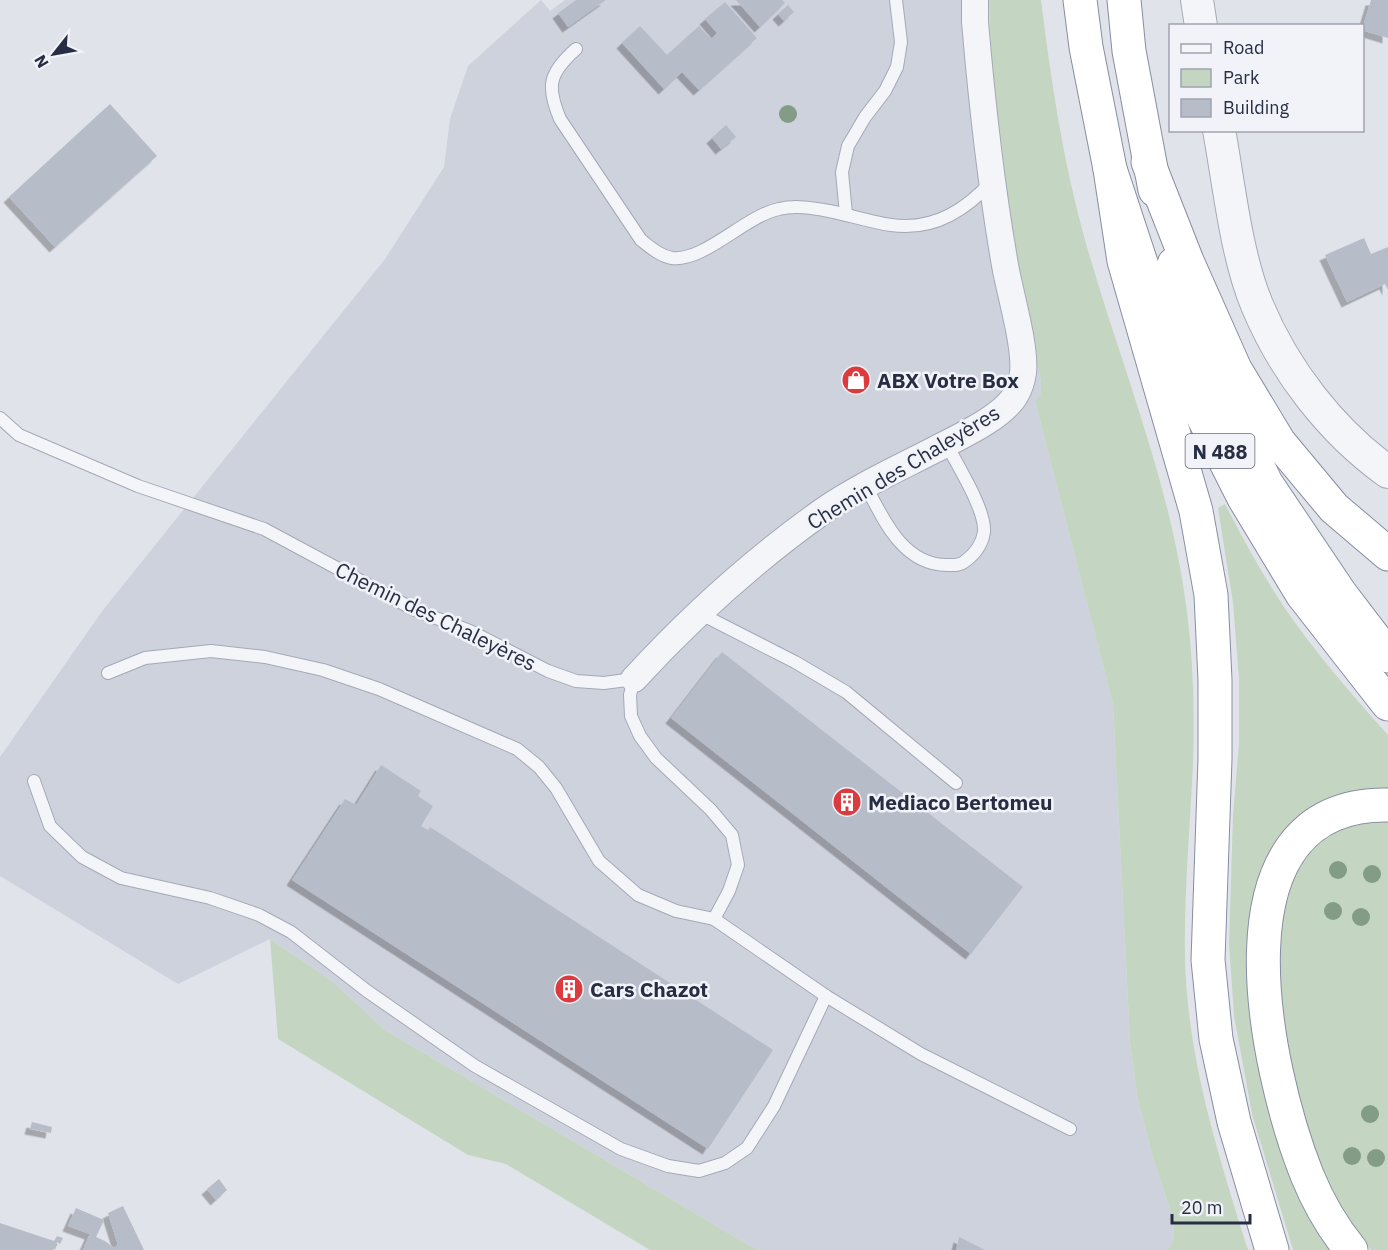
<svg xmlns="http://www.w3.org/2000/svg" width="1388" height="1250" viewBox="0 0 1388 1250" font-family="'IBM Plex Sans',sans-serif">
	<defs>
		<filter id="shadow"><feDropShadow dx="-5.5" dy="5.5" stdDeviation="0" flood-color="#0004"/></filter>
	</defs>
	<rect width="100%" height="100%" fill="#e1e3eb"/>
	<polygon fill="#ced2dd" points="541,0 550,11 565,0 989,0 990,48 1012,226 1041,382 1041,393 1035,401 1113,704 1130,1042 1137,1095 1153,1158 1174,1221 1173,1241 1168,1250 757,1250 385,1030 332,981 270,939 178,984 0,876 0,757 103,610 385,259 444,167 450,119 468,66"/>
	<g fill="#c4d6c1">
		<path d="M989,0H1041C1051,80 1063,162 1085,240C1118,357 1166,471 1184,591C1193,648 1195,706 1193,764C1190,828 1184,892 1185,956C1187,1058 1218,1154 1248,1250H1168L1173,1241L1174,1221L1153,1158L1137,1095L1130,1042L1113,704L1035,401L1041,393V382C1016,256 992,128 989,0Z"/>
		<path d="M1225,504C1243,539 1262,574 1284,607C1315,652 1351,694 1388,735V792C1338,784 1284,817 1266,864C1258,884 1255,906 1252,927L1336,1250H1293L1252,1114L1234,1016L1229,943L1233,815L1239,744V679L1233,603L1218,508Z"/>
		<polygon points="1388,818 1388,1250 1371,1250 1349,1224 1325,1179 1292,1080 1278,972 1280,912 1296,863 1326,833"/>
		<polygon points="270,939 332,981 385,1030 757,1250 650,1250 506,1164 468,1155 278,1039"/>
	</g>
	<g fill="#b7bcc9" filter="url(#shadow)">
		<polygon points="576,0 606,0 568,27 558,13"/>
		<polygon points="736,0 782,0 785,3 760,27"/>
		<polygon points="1371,0 1388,0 1388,38 1362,30"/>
		<polygon points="725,2 757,38 699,90 682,72 664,89 622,43 640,26 667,55 699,26 711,39 717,33 705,19"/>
		<polygon points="788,5 794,12 784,21 778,14"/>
		<polygon points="110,104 157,156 55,247 9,197"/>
		<polygon points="726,125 736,137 721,149 712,138"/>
		<polygon points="1364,238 1371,254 1388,247 1388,290 1385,284 1347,302 1325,255"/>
		<polygon points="722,652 1023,887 971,954 671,718"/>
		<polygon points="381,765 421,791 418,796 433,806 421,826 428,830 430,827 773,1050 708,1149 292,880 345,799 356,805"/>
		<polygon points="32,1122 52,1127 51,1133 30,1129"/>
		<polygon points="219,1179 227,1190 216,1200 207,1189"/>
		<polygon points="123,1206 144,1250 83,1250 90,1234 68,1226 76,1208 104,1220 96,1237 105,1241 114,1248 118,1245 108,1213"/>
		<polygon points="0,1223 54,1241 57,1236 63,1238 60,1244 57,1242 53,1250 0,1250"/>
		<polygon points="959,1237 985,1250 956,1250"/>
	</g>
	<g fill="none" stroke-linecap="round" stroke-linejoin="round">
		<g stroke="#a5a9b6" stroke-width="14">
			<g id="service">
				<path d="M576,49C549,73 546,86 560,119L641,240C650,247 660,256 672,258C704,262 745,216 779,209C795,205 813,208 829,211C850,215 870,222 891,225C932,231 965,211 991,182"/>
				<polyline points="846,214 842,172 848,146 865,117 885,91 897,67 901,42 896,0"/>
				<polyline points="0,418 19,435 138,486 264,529 415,610 470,631 548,671 576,681 604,683 634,679 630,695 631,716 640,736 656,758 711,810 732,835 738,865 729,891 714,919"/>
				<path d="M866,486C883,519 903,565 947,565C953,565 959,566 964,562C974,555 982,545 984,532C986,510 957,465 946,443"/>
				<polyline points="699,613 795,662 846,692 956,783"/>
				<polyline points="108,673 145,658 211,651 265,657 323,670 379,689 517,749 539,767 556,788 599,861 638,895 676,911 714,919 826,996 921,1054 1070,1129"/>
				<polyline points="34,781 50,826 82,857 121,878 210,898 259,915 291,932 367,991 475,1066 621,1149 668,1166 699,1171 725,1163 747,1148 774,1106 826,996"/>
			</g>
		</g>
		<g stroke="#a5a9b6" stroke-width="28">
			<path id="minor" d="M634,679C691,617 754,560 823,511C858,487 897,469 934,450C957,438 1004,417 1016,394C1019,389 1022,379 1023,373C1026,346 1010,294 1005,265C991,185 982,104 975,22V0"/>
		</g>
		<g stroke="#a5a9b6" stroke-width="34">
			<g id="tertiary">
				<polyline points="1197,0 1201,26"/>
				<path d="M1219,130C1229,184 1236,255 1257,305C1284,370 1331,431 1388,472"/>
			</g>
		</g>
		<g stroke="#878ea3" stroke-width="35">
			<g id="trunk">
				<polyline points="1080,0 1086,47 1110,169 1143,269 1186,383 1244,498 1302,594 1388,704"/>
				<polyline points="1124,0 1129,51 1155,190"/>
				<polyline points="1174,264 1212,371 1266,483 1340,593 1388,656"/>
			</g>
		</g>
		<g stroke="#878ea3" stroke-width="35">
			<g id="motorway">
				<polyline points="1148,162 1187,261 1235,369 1279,442 1334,508 1388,554"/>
				<polyline points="1110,169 1124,261 1196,511 1211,595 1215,680 1215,759 1208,960 1216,1039 1234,1122 1272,1250"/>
				<path d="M1351,1250C1333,1228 1318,1202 1307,1175C1266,1072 1205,802 1388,805"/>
			</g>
		</g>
		<use href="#service" stroke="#f4f5f9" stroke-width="12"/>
		<use href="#minor" stroke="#f4f5f9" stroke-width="26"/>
		<use href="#tertiary" stroke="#f4f5f9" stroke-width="32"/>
		<use href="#trunk" stroke="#fff" stroke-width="33"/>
		<use href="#motorway" stroke="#fff" stroke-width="33"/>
	</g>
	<g fill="#839c86">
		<circle cx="788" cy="114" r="9"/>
		<circle cx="1338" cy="870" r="9"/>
		<circle cx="1372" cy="874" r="9"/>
		<circle cx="1333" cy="911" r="9"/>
		<circle cx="1361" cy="917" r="9"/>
		<circle cx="1370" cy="1114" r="9"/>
		<circle cx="1352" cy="1156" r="9"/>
		<circle cx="1376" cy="1158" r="9"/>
	</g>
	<defs>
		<g id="shop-disc" transform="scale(1.5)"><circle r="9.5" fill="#db3a3f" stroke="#f1f3f8"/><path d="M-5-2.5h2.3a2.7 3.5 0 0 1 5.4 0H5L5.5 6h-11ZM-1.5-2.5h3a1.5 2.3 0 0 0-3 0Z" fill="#fff"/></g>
		<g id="building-disc" transform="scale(1.5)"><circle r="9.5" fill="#db3a3f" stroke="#f1f3f8"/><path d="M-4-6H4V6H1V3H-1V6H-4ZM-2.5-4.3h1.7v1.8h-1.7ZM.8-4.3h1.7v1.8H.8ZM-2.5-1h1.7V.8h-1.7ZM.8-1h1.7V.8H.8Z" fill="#fff"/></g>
	</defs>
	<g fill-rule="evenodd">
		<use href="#shop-disc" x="856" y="380"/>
		<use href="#building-disc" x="847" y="802"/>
		<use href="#building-disc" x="569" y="989"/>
	</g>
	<g text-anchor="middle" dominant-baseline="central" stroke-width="5" stroke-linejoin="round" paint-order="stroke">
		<rect fill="#f1f3f8" stroke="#64697a" stroke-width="1.5" x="1185.5" y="434" width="69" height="34" rx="4.5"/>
		<g font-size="20" font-weight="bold" fill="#272e44">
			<text x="1220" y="451">N 488</text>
		</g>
		<g font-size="21" font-weight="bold" fill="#272e44" stroke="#f1f3f8" text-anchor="start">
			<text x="877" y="380">ABX Votre Box</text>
			<text x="868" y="802">Mediaco Bertomeu</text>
			<text x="590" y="989">Cars Chazot</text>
		</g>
		<g font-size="21" fill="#272e44" stroke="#f1f3f8">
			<text transform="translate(903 467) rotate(-31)">Chemin des Chaleyères</text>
			<text transform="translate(436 616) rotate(26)">Chemin des Chaleyères</text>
		</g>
	</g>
	<rect x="1169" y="24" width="195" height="108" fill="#f1f3f8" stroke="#a0a4b0" stroke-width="1.5"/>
	<rect x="1181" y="44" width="30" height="9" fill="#f4f5f9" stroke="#a0a4b0" stroke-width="1.5"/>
	<text x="1223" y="54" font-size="18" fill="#272e44">Road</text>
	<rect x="1181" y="69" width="30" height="18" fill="#c4d6c1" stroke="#a0a4b0" stroke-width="1.5"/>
	<text x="1223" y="84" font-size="18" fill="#272e44">Park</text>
	<rect x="1181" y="99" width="30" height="18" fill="#b7bcc9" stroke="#a0a4b0" stroke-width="1.5"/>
	<text x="1223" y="114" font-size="18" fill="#272e44">Building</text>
	<g transform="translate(54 54) rotate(239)" stroke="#f1f3f8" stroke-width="4.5" paint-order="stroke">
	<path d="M0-4.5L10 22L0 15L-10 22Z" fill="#272e44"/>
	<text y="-9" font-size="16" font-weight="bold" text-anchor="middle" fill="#272e44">N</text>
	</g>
	<path d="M1172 1214v9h78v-9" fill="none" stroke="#272e44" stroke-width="3"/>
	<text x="1181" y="1214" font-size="18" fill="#272e44" stroke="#f1f3f8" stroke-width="4.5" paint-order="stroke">20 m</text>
</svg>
